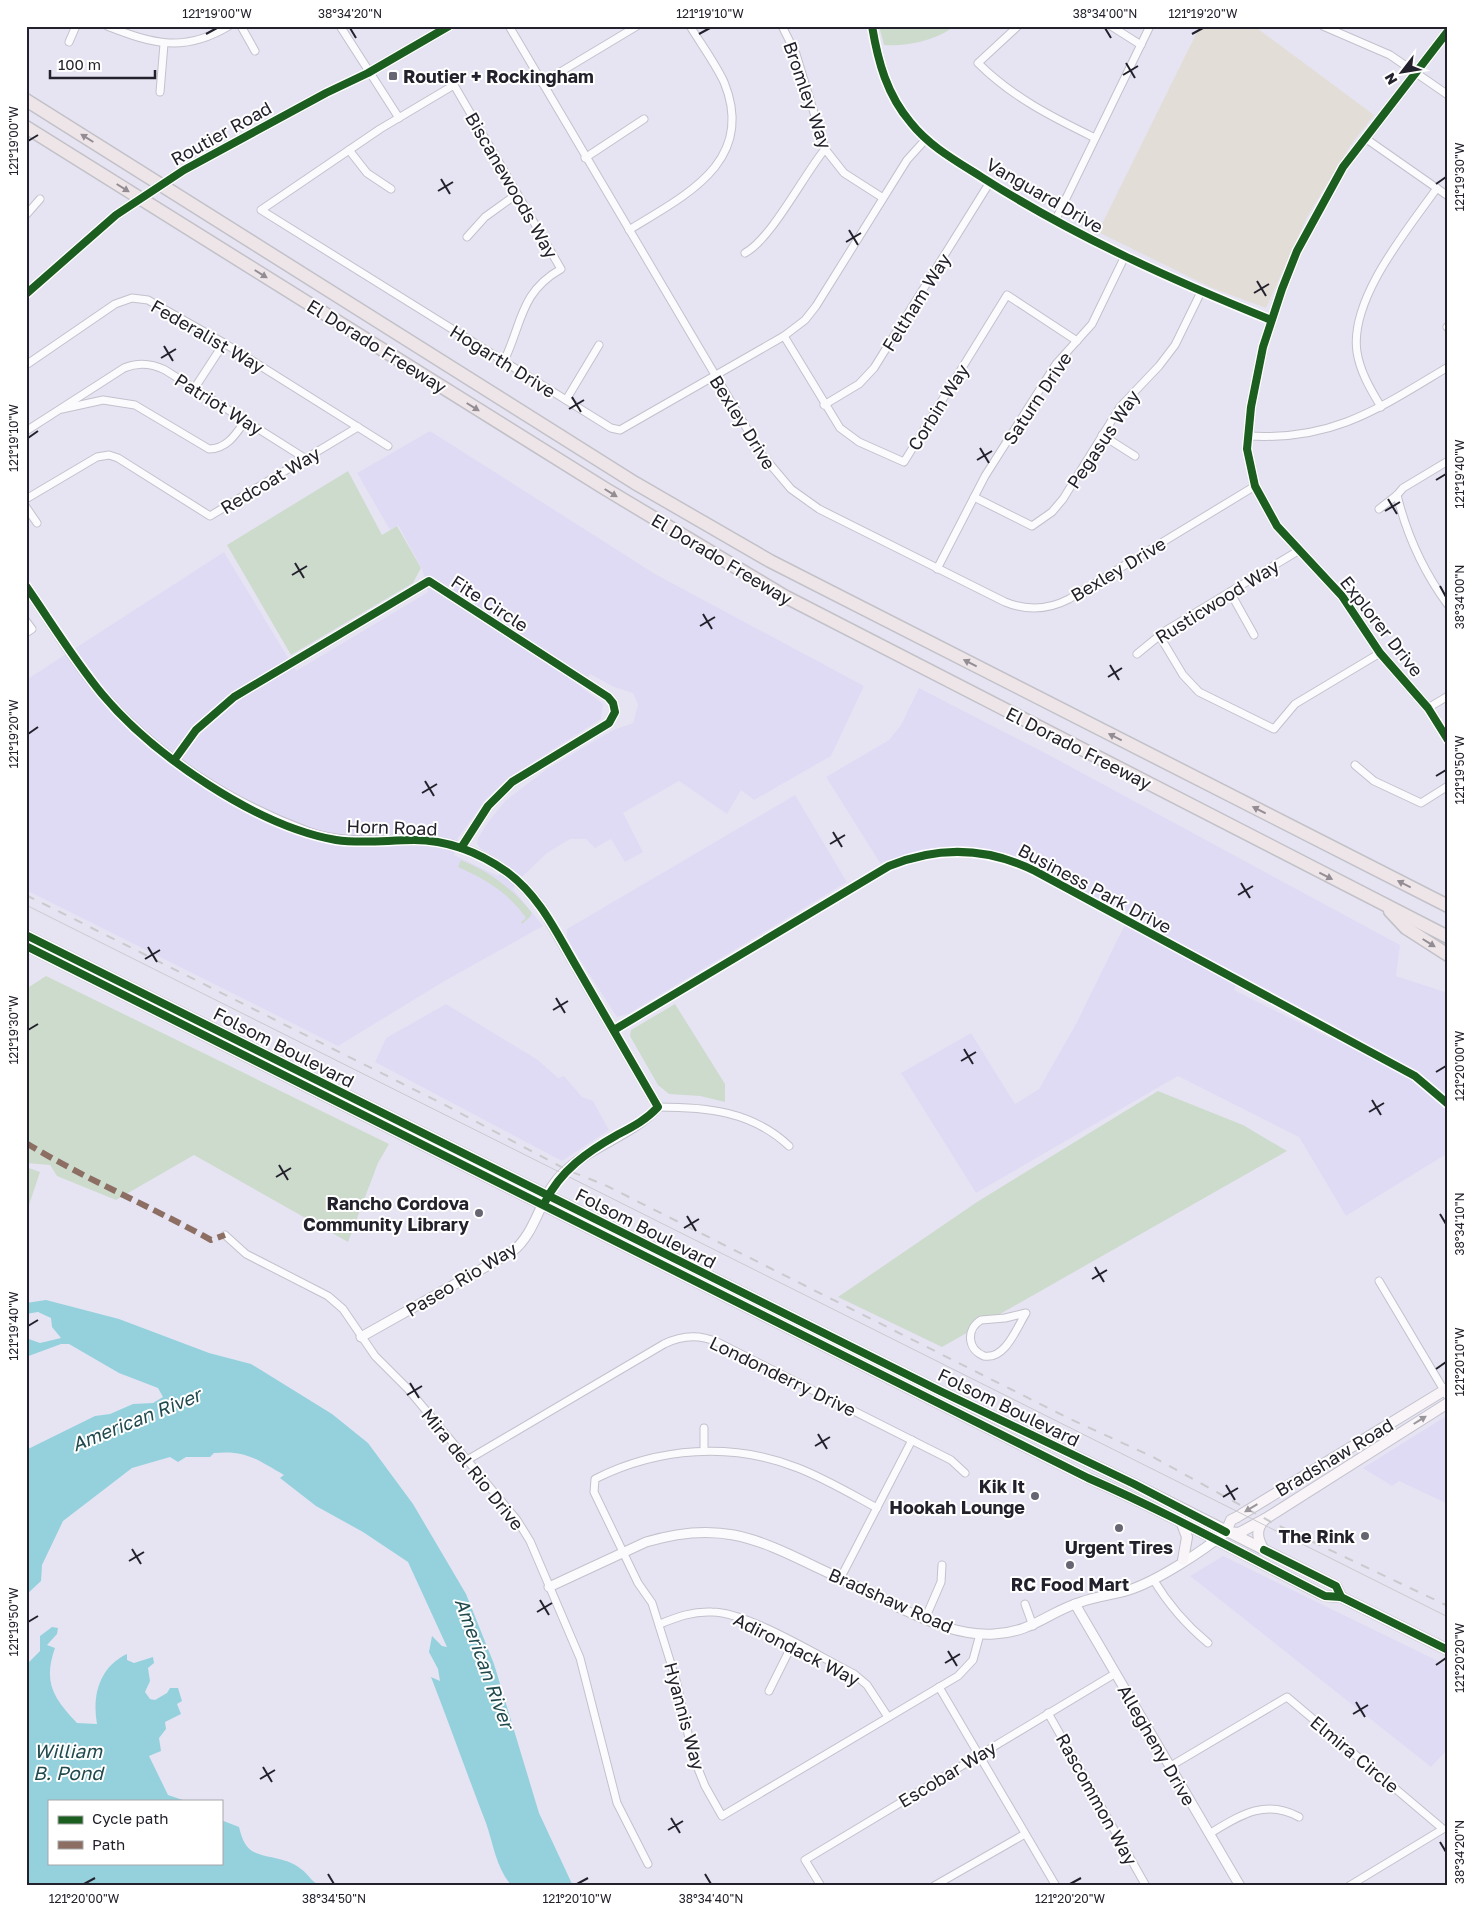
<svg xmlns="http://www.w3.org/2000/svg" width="1474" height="1912" viewBox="0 0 1474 1912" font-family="'Golos Text',sans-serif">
	<rect width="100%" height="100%" fill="#e6e4f2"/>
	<g fill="#e0dbf4" fill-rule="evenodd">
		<path d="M430,431L655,574L864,686L831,756L754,800L741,790L727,814L679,781L623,813L643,852L625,862L611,839L595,848L586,839H570L547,853L523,876L513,889L543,926L448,979L338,1046L26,890V680L224,552L296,671L428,592L422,569L398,525L390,530L357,473ZM590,674L614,687L633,693L638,705L633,723L613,730L547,769L506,800L488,822L478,838L477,844L480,848L505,863L498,876L454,855L458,838L486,799L511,776L601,719L603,704L581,687Z"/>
		<path d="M919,688L1049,755L1400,945L1396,976L1448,993V1153L1346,1216L1299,1137L1178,1076L976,1193L901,1073L971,1033L1015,1104L1039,1089L1077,1022L1130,914L1017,858L989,849L962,846L926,849L880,863L826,777L889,740L901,725ZM1240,976L1336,1026L1330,1038L1234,990Z"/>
		<polygon points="795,795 847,882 628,1014 617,1017 573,949 567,937 567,929"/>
		<polygon points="446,1004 538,1060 558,1078 564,1076 582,1097 593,1101 609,1130 562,1161 375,1062 386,1038"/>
		<polygon points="1448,1415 1448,1504 1399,1481 1392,1486 1363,1468"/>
		<polygon points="1223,1556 1448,1666 1448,1749 1431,1767 1190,1576"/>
	</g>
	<polygon fill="#e3ddd8" points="1200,26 1254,26 1374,115 1350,146 1307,217 1266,308 1212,288 1098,232"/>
	<g fill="#cddbcd">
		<path d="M879,26H954C938,40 906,47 884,45Z"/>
		<polygon points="348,471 382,535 397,526 421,568 413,583 291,655 227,545"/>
		<path d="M461,860C490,872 512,888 532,913L530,917L522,924L521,922L526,918C509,893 485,879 458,867Z"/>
		<polygon points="46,976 389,1144 378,1163 348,1242 194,1155 116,1200 57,1176 50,1165 26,1163 26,989"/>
		<polygon points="675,1004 725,1084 725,1102 700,1096 669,1094 658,1085 630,1036 631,1030"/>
		<polygon points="1158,1091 1243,1125 1287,1151 942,1347 838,1297 977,1202"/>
		<polygon points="26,1167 40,1172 28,1208 26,1207"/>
	</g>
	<g fill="#94d1dd">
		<path d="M46,1300L119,1319L209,1353L251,1364L332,1414L368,1443L413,1504L466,1594L494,1664L539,1813L573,1886H512C496,1868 494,1846 486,1823C467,1774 450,1726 431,1677L440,1681L438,1669L429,1652L432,1636L442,1646L447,1647L408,1562L363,1532L316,1506L280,1478L284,1475C256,1459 246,1450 214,1453L210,1457H186L178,1462L170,1457L132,1468L63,1521L42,1565L41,1581L26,1595V1450L95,1416L110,1414L133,1404L153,1403L163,1397L158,1388L119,1373L69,1344H61L26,1357V1338L40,1343L61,1338L52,1327L51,1318L38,1312L26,1314V1303Z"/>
		<path d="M52,1627L58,1628L57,1634L47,1645L55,1648C43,1682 53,1698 77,1723L97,1724C92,1696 99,1667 127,1654V1660L134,1663L153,1657L154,1663L148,1668L150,1681L145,1692L150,1699L155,1700L167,1693L170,1688H178L182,1701L177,1704L181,1714L165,1722L166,1729L159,1738L161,1751L149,1756L168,1795L186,1801H49V1863H221V1820L239,1827C241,1835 244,1846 252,1851C267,1859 287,1857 301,1869C310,1875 310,1882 322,1886L26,1885V1665L40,1651V1636Z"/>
	</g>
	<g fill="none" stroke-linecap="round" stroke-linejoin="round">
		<g stroke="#c3c1cc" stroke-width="9">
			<g id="minor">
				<path d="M107,26C153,44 184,53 229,26"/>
				<polyline points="241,26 255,51"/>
				<polyline points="340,26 399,118"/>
				<path d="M509,26L763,456L791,489L819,509L1005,602C1027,611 1048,610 1069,599L1255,486"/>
				<polyline points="782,26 796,54 825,149 844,173 883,198"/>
				<path d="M872,26C878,62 887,95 911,123C930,147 958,162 983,178C1074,236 1172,280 1271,320"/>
				<path d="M1018,26L978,63C1012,97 1052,117 1095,138"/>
				<polyline points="1111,26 1141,45"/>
				<polyline points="1323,26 1390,55 1448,95"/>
				<polyline points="69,42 76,26"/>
				<polyline points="542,83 637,26"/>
				<polyline points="160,92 164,44"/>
				<polyline points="1365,138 1448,196"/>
				<polyline points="349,150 367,173 391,189"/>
				<polyline points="585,158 644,119"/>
				<polyline points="26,215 40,199"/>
				<polyline points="1055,221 1150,26"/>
				<path d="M629,230C684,196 757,162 724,82C715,63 701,44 690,26"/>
				<polyline points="467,237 485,217 517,194"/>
				<path d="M745,253C772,238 803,176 825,149"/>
				<polyline points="1447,327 1448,328"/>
				<polyline points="784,336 840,428 859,442 904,462 1007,295 1077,341"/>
				<path d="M504,361C522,324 520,292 561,269L454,85L380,129L261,210L611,428L620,430L784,336L805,320L816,306L907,160L926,139"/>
				<polyline points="26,365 115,304 132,298 148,300 224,343 388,446"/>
				<polyline points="194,389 224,343"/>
				<polyline points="566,400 599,345"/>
				<polyline points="824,405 859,384 874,368 990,182"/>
				<path d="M1381,407C1371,390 1360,372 1357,352C1349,299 1408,229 1437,188"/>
				<path d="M62,409L103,400L135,405L209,449C227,449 236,434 245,421"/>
				<path d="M26,431L124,368C138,362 151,363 165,370L306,459"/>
				<polyline points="1102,435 1135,456"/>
				<path d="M1248,436C1333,441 1378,409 1448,367"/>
				<path d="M1397,495C1407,536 1423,571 1448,605"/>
				<polyline points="974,497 1032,526 1052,512 1063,499 1120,407 1159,366 1175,345 1201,292"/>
				<polyline points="26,499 97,457 109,455 118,458 210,516 358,427"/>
				<polyline points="26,507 37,523"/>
				<polyline points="1379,509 1397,495 1403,488 1448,461"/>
				<polyline points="937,569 985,476 1056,364 1092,324 1125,256"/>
				<polyline points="1230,592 1254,635"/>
				<polyline points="26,621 32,629 26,633"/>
				<polyline points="1159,635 1183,675 1199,692 1274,729 1295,704 1380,653"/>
				<polyline points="1137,654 1165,631 1298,551"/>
				<polyline points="1428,708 1448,696"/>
				<polyline points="1355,765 1374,781 1421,803 1448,786"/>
				<path d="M614,1030L889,866C938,846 987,847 1035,871L1415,1076L1448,1104"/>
				<path d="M658,1107C706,1107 752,1111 789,1146"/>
				<polyline points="225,1235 246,1254 328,1296 343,1309 375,1356 408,1389 517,1520 530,1541 580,1658 617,1803 648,1864"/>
				<polyline points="1379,1281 1448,1397"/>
				<path d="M1026,1313C1016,1329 1005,1360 984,1356C967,1349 966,1329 981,1320L1005,1318Z"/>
				<polyline points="704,1428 704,1451"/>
				<path d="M469,1459L664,1344C682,1335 699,1334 717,1342L951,1460L965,1473"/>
				<path d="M877,1508C851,1494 826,1479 798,1468C733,1442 658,1447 595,1479L594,1492L638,1583L652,1603L676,1680L693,1756L705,1786L722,1816L958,1676L973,1660L980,1634"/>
				<polyline points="840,1579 912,1440"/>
				<path d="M1153,1579C1168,1604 1185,1624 1208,1643"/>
				<polyline points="1025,1604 1033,1626"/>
				<polyline points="925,1619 941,1582 942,1565"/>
				<path d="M660,1624C677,1617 693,1611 712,1612C748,1612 820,1657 854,1674L867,1685L888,1717"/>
				<polyline points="939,1687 1056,1886"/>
				<polyline points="769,1691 793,1643"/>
				<polyline points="1048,1713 1146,1886"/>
				<polyline points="1169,1767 1287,1697 1443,1829 1349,1886"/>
				<path d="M1209,1834C1239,1816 1265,1798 1299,1817"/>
				<polyline points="821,1886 805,1860 1116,1673"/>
				<polyline points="934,1886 1025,1834"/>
			</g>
		</g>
		<g stroke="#c3c1cc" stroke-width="11">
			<g id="tertiary">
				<polyline points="1448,31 1343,167 1297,251 1282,289 1263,347 1251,407 1247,449 1255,486 1277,526 1342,596 1380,653 1428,708 1448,740"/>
				<polyline points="184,170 326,93 368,73 449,26"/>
				<polyline points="26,294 116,215"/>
				<path d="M26,586C51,622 74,662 102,694C157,757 230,803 307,832C343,845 378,840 416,840C467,841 514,868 543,910L658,1107C632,1136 589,1146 561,1175C539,1198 537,1232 512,1252L361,1337"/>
				<polyline points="175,759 196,730 234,697 429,581 608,697 613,703 615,712 609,723 512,782 488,806 461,848"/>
				<path d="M549,1587L646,1542C716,1521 753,1536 816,1567C844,1580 872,1594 900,1608C930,1622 960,1636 994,1634C1033,1632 1048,1612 1081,1602C1097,1596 1113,1595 1129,1590C1157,1581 1203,1551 1226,1532"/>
				<polyline points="1075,1604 1240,1886"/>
			</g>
		</g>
		<g stroke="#c3c1cc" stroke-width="12">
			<g id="secondary">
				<polyline points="26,935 940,1391 1134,1484 1336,1586 1341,1597"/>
				<path d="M26,946L1088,1478C1169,1513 1246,1556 1325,1596L1341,1597L1448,1650"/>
				<polyline points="1181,1521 1187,1537 1183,1560"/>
				<polyline points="1226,1532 1231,1520 1237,1517 1448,1388"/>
				<polyline points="1227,1532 1239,1533 1265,1519 1448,1403"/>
				<path d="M1264,1550C1257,1539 1255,1529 1265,1519"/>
			</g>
		</g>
		<g stroke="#c2c1c8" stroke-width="15">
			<g id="motorway">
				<polyline points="26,100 635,483 770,561 1448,906"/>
				<polyline points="26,127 604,488 784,596 1448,937"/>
				<polyline points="1390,911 1406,928 1448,955"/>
			</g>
		</g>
		<use href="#minor" stroke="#fbfbfd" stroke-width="7"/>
		<use href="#tertiary" stroke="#fbfbfd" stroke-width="9"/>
		<use href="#secondary" stroke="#f8f4f7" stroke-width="10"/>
		<use href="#motorway" stroke="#eee5e8" stroke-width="12"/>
		<polyline stroke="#cacacd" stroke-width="1" points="26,905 1448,1617"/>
		<polyline stroke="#cacacd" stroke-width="2" stroke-dasharray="9 9" stroke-linecap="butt" points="26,895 443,1104 567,1170 605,1185 1070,1419 1153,1457 1271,1522 1448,1606"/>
		<g stroke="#c3c1cc" stroke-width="11" stroke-linecap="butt">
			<polyline id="tertiary-bridge" points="116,215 184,170"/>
		</g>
		<use href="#tertiary-bridge" stroke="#fbfbfd" stroke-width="9"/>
		<path stroke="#8d6e63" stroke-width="6" stroke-dasharray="12 6" stroke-linecap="butt" d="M26,1143C85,1179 150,1206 211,1240L225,1235"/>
		<g stroke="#fff" stroke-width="11">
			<g id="cycleway">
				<path d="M872,26C878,62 887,95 911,123C930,147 958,162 983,178C1074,236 1172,280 1271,320"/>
				<polyline points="1448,31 1343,167 1297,251 1282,289 1263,347 1251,407 1247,449 1255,486 1277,526 1342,596 1380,653 1428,708 1448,740"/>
				<polyline points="26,294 116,215 184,170 326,93 368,73 449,26"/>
				<path d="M26,586C51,622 74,660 102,694C153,755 256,826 336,840C362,844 388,840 414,840C448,840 480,853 507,872C541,897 558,936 579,971C605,1016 631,1061 658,1107C646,1120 632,1127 617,1135C587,1152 561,1170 545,1202"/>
				<polyline points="175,759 196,730 234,697 429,581 608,697 613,703 615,712 609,723 512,782 488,806 461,848"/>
				<polyline points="26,935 940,1391 1134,1484 1226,1532"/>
				<path d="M26,946L1088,1478C1169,1513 1246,1556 1325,1596L1341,1597L1448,1650"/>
				<path d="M614,1030L889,866C938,846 987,847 1035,871L1415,1076L1448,1104"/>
				<polyline points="1264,1550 1336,1586 1341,1597"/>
			</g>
		</g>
		<use href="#cycleway" stroke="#1b5e20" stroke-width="8"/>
	</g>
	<defs><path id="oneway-solid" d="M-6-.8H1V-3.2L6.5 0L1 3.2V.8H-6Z" transform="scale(1.25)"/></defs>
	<g fill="#938d93">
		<use href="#oneway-solid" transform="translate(87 138) rotate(-148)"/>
		<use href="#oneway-solid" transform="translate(123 188) rotate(32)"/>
		<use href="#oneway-solid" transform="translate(261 274) rotate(32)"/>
		<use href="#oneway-solid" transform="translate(473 407) rotate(32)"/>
		<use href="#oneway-solid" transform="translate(611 493) rotate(32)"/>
		<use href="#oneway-solid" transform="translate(970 663) rotate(-153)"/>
		<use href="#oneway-solid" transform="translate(1115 737) rotate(-153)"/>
		<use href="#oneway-solid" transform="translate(1259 810) rotate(-153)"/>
		<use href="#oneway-solid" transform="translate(1326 876) rotate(27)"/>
		<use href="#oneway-solid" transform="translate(1404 884) rotate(-153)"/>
		<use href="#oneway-solid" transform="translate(1429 943) rotate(32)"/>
	</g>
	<g fill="#98959b">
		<use href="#oneway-solid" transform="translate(1420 1420) rotate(-32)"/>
		<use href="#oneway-solid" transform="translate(1251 1508) rotate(149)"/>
	</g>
	<path fill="none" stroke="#23212b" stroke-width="2" d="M350,28L356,38M1105,28L1111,38M206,34L217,28M699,34L710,28M1192,34L1203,28M1126,63L1135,78M1123,75L1138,66M28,141L38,135M441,179L450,194M1436,184L1446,177M438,191L453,182M849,230L858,245M846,242L861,233M1257,281L1266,296M1254,293L1269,284M164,346L173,361M161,358L176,349M572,397L581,412M569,409L584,400M28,438L38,431M980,448L989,463M977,460L992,451M1436,480L1446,474M1388,499L1397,514M1385,511L1400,502M295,563L304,578M292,575L307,566M1440,586L1446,597M703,614L712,629M700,626L715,617M1110,665L1119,680M1108,677L1122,668M28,734L38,727M1436,776L1446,770M425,781L434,796M422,793L437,784M833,832L842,847M830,844L845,835M1241,883L1250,898M1238,895L1253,886M148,947L157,962M145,959L160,950M556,998L565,1013M553,1010L568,1001M28,1030L38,1024M964,1049L973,1064M961,1061L976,1052M1436,1072L1446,1066M1372,1100L1381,1115M1369,1112L1384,1103M279,1165L288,1180M276,1177L291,1168M1440,1214L1446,1224M687,1216L696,1231M684,1228L699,1219M1095,1267L1104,1282M1092,1279L1107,1270M28,1326L38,1320M1436,1369L1446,1362M410,1383L419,1398M407,1395L422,1386M818,1434L827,1449M815,1446L830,1437M1226,1485L1235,1500M1223,1497L1238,1488M132,1549L141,1564M129,1561L144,1552M540,1600L549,1615M537,1612L552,1603M28,1622L38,1616M948,1651L957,1666M945,1663L960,1654M1436,1665L1446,1658M1356,1702L1365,1717M1353,1714L1368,1705M263,1767L272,1782M260,1779L275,1770M671,1818L680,1833M668,1830L683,1821M1440,1842L1446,1852M328,1874L334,1884M705,1874L711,1884M84,1884L95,1878M577,1884L588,1878M1070,1884L1081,1878"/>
	<g fill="#676571" stroke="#fff" stroke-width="2">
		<rect x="388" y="71" width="10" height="10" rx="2.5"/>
		<circle cx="479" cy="1213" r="5"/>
		<circle cx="1035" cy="1496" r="5"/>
		<circle cx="1119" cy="1528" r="5"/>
		<circle cx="1365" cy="1536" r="5"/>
		<circle cx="1070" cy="1565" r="5"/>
	</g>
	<g text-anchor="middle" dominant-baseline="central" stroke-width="4" stroke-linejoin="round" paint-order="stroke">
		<g font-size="18" font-weight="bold" fill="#23212b" stroke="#fff" text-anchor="end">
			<text x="403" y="76" text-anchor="start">Routier + Rockingham</text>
			<text x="469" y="1203">Rancho Cordova<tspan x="469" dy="21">Community Library</tspan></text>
			<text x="1025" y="1486">Kik It<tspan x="1025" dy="21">Hookah Lounge</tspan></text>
			<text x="1355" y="1536">The Rink</text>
			<text x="1119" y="1547" text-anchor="middle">Urgent Tires</text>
			<text x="1070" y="1584" text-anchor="middle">RC Food Mart</text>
		</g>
		<g font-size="18" fill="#23212b" stroke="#fff">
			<text transform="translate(808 95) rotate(71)">Bromley Way</text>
			<text transform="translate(221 133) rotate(-29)">Routier Road</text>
			<text transform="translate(512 185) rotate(60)">Biscanewoods Way</text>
			<text transform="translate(1045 195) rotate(30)">Vanguard Drive</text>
			<text transform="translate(916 302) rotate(-58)">Feltham Way</text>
			<text transform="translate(208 336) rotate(30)">Federalist Way</text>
			<text transform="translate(377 346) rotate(32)">El Dorado Freeway</text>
			<text transform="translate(503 361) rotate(32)">Hogarth Drive</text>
			<text transform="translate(1037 398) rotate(-56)">Saturn Drive</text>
			<text transform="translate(219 404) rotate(32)">Patriot Way</text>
			<text transform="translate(938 407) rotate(-58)">Corbin Way</text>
			<text transform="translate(743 422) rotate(58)">Bexley Drive</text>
			<text transform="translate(1103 439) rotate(-56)">Pegasus Way</text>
			<text transform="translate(270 480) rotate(-31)">Redcoat Way</text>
			<text transform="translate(722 559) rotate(31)">El Dorado Freeway</text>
			<text transform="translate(1118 569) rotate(-31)">Bexley Drive</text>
			<text transform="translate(1217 601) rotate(-32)">Rusticwood Way</text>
			<text transform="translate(490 603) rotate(33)">Fite Circle</text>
			<text transform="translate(1382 626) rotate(52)">Explorer Drive</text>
			<text transform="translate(1079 748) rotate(27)">El Dorado Freeway</text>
			<text transform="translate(392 827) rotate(2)">Horn Road</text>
			<text transform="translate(1095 888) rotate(28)">Business Park Drive</text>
			<text transform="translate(284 1047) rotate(27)">Folsom Boulevard</text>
			<text transform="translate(646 1228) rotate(27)">Folsom Boulevard</text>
			<text transform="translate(461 1279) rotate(-31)">Paseo Rio Way</text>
			<text transform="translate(783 1376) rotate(26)">Londonderry Drive</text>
			<text transform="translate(1009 1407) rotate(26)">Folsom Boulevard</text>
			<text transform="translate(1334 1457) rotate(-31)">Bradshaw Road</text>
			<text transform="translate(473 1469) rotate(51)">Mira del Rio Drive</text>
			<text transform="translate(891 1600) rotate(24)">Bradshaw Road</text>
			<text transform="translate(797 1649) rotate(27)">Adirondack Way</text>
			<text transform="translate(685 1716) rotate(75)">Hyannis Way</text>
			<text transform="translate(1157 1745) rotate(60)">Allegheny Drive</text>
			<text transform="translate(1355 1754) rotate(40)">Elmira Circle</text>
			<text transform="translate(947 1774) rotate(-31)">Escobar Way</text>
			<text transform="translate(1097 1799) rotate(61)">Rascommon Way</text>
		</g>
		<g font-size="19" font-style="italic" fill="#214a4f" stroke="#fff">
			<text transform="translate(136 1419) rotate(-22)">American River</text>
			<text transform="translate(485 1663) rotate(70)">American River</text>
			<text x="68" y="1750">William<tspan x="68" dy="22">B. Pond</tspan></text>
		</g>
	</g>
	<rect width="1474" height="1912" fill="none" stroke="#ffffff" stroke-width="55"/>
	<rect x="48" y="1800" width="175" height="65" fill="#ffffff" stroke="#a7a6aa"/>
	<rect x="58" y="1816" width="25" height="8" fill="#1b5e20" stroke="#a7a6aa"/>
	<text x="92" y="1824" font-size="15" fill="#23212b">Cycle path</text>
	<rect x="58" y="1841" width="25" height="8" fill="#8d6e63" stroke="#a7a6aa"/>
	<text x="92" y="1850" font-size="15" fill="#23212b">Path</text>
	<g transform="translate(1402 72) rotate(239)" stroke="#ffffff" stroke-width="4" paint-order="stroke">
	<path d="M0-4L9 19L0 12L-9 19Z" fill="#23212b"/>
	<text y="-8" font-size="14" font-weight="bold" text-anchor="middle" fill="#23212b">N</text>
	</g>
	<path d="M50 70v8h105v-8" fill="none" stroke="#23212b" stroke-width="2.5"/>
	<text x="58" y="70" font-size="15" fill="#23212b" stroke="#ffffff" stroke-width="4" paint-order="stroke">100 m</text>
	<rect x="28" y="28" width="1418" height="1856" fill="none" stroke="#23212b" stroke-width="2"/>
	<g font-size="12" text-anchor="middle" fill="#23212b">
		<text x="217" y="18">121°19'00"W</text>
		<text x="350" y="18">38°34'20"N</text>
		<text x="710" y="18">121°19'10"W</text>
		<text x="1105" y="18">38°34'00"N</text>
		<text x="1203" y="18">121°19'20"W</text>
		<text transform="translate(14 141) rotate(-90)" y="4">121°19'00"W</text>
		<text transform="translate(1460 177) rotate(-90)" y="4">121°19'30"W</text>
		<text transform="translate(14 438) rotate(-90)" y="4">121°19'10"W</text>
		<text transform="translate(1460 474) rotate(-90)" y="4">121°19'40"W</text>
		<text transform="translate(1460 597) rotate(-90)" y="4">38°34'00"N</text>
		<text transform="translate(14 734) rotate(-90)" y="4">121°19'20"W</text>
		<text transform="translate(1460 770) rotate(-90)" y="4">121°19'50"W</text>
		<text transform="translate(14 1030) rotate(-90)" y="4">121°19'30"W</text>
		<text transform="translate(1460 1066) rotate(-90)" y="4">121°20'00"W</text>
		<text transform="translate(1460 1224) rotate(-90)" y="4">38°34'10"N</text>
		<text transform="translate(14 1326) rotate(-90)" y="4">121°19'40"W</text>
		<text transform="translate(1460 1362) rotate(-90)" y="4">121°20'10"W</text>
		<text transform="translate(14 1622) rotate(-90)" y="4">121°19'50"W</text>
		<text transform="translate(1460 1658) rotate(-90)" y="4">121°20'20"W</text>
		<text transform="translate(1460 1852) rotate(-90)" y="4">38°34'20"N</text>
		<text x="84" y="1903">121°20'00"W</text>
		<text x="334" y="1903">38°34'50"N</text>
		<text x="577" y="1903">121°20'10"W</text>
		<text x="711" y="1903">38°34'40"N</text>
		<text x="1070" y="1903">121°20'20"W</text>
	</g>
</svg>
